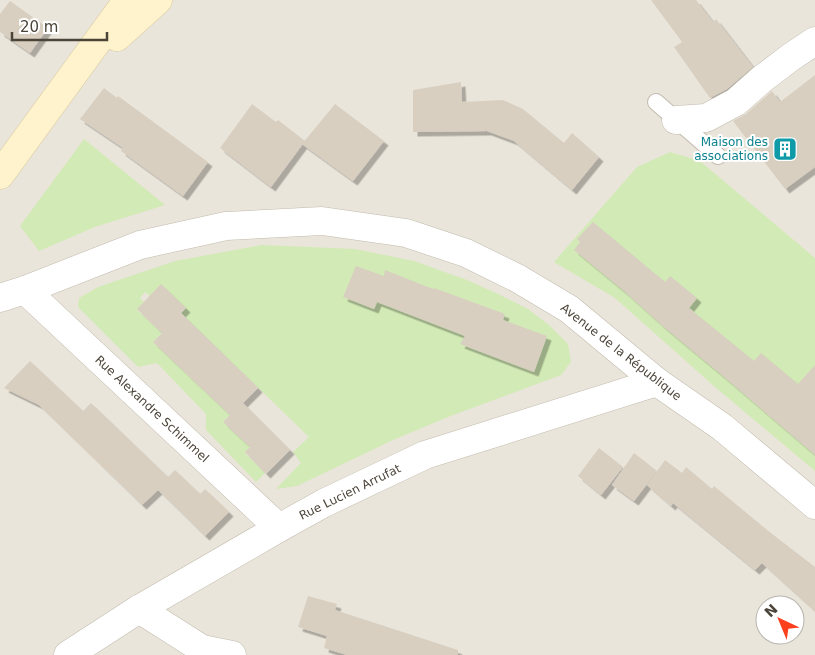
<svg xmlns="http://www.w3.org/2000/svg" width="815" height="655" viewBox="0 0 815 655" font-family="'DejaVu Sans',sans-serif">
	<defs>
		<filter id="shadow"><feDropShadow dx="4.5" dy="4.5" stdDeviation="0" flood-color="#0004"/></filter>
	</defs>
	<rect width="100%" height="100%" fill="#f6f3ec"/>
	<path fill="#eae5da" fill-rule="evenodd" d="M0,0H815V655H0ZM765,605H795V635H765Z"/>
	<g fill="#d2eab5">
		<polygon points="84,139 165,205 95,227 39,251 20,226"/>
		<polygon points="670,152 700,161 815,258 815,471 715,387 615,298 554,262 637,167"/>
		<polygon points="262,245 355,249 414,261 467,280 498,294 528,309 549,325 568,344 571,362 561,375 448,417 393,440 297,486 276,489 301,463 293,452 309,437 181,313 186,308 150,296 145,292 140,298 144,302 137,310 162,333 153,342 230,415 223,422 250,447 245,453 265,473 256,482 206,430 206,414 157,363 138,367 78,307 79,298 98,287 175,261"/>
	</g>
	<g fill="#d8cfc1" filter="url(#shadow)">
		<polygon points="651,0 696,0 713,22 716,19 753,67 727,89 710,98 674,47 682,42"/>
		<polygon points="10,1 48,28 30,53 0,32 0,14"/>
		<polygon points="815,75 815,167 785,189 733,121 746,114 772,91 780,102"/>
		<polygon points="461,82 462,102 503,100 523,109 564,143 572,133 599,157 572,190 514,141 487,131 413,132 413,90"/>
		<polygon points="104,88 117,98 118,96 208,162 183,196 121,151 123,148 80,119"/>
		<polygon points="252,104 276,122 278,120 305,141 271,187 220,148"/>
		<polygon points="335,104 384,141 353,181 302,144"/>
		<polygon points="593,222 665,282 670,276 697,298 689,308 754,361 761,353 798,384 815,365 815,455 724,377 665,328 625,292 574,250 580,242 577,239"/>
		<polygon points="356,266 384,276 385,270 433,289 434,288 505,314 503,320 547,336 534,372 460,344 465,336 377,302 374,309 343,297"/>
		<polygon points="161,284 186,308 181,313 258,388 242,404 243,403 290,450 266,474 245,452 250,447 223,422 230,415 153,342 162,333 137,309"/>
		<polygon points="30,361 83,411 91,403 168,477 175,470 200,494 205,489 229,512 205,536 158,490 142,505 39,405 4,388"/>
		<polygon points="599,448 623,467 601,495 578,476"/>
		<polygon points="634,453 657,471 634,501 612,485"/>
		<polygon points="665,460 682,473 686,467 712,489 714,486 767,530 815,567 815,611 762,563 755,570 673,503 671,506 647,485"/>
		<polygon points="308,596 337,604 335,610 458,650 458,655 347,655 324,648 327,636 298,627"/>
	</g>
	<g fill="none" stroke-linecap="round" stroke-linejoin="round">
		<g stroke="#c2bbae" stroke-width="18">
			<polyline id="service" points="656,102 718,156"/>
		</g>
		<g stroke="#c2bbae" stroke-width="29">
			<g id="minor">
				<polyline points="676,120 706,118 736,102 762,79 791,57 815,41"/>
				<polyline points="25,290 279,528"/>
				<polyline points="139,609 202,649 232,655"/>
			</g>
		</g>
		<g stroke="#c2bbae" stroke-width="29">
			<g id="tertiary">
				<polyline points="0,298 25,290 140,245 226,226 322,221 406,233 466,253 517,278 569,309 657,382 722,427 815,505"/>
				<polyline points="68,655 139,609 279,528 324,503 425,455 657,382"/>
			</g>
		</g>
		<g stroke="#d6c79b" stroke-width="29">
			<g id="secondary">
				<polyline points="117,37 158,0"/>
				<polyline points="0,175 121,9 130,0"/>
			</g>
		</g>
		<use href="#service" stroke="#fff" stroke-width="16"/>
		<use href="#minor" stroke="#fff" stroke-width="28"/>
		<use href="#tertiary" stroke="#fff" stroke-width="28"/>
		<use href="#secondary" stroke="#fff3cd" stroke-width="28"/>
	</g>
	<defs>
		<g id="building-square" transform="scale(1.25)"><rect x="-9" y="-9" width="18" height="18" rx="4" fill="#0f9aa8" stroke="#fff"/><path d="M-4-6H4V6H1V3H-1V6H-4ZM-2.5-4.3h1.7v1.8h-1.7ZM.8-4.3h1.7v1.8H.8ZM-2.5-1h1.7V.8h-1.7ZM.8-1h1.7V.8H.8Z" fill="#fff"/></g>
	</defs>
	<g fill-rule="evenodd">
		<use href="#building-square" x="785" y="149"/>
	</g>
	<g text-anchor="middle" dominant-baseline="central" stroke-width="4" stroke-linejoin="round" paint-order="stroke">
		<g font-size="12" fill="#0d838f" stroke="#fff" text-anchor="end">
			<text x="768" y="142">Maison des<tspan x="768" dy="14">associations</tspan></text>
		</g>
		<g font-size="12" fill="#4b4439" stroke="#fff">
			<text transform="translate(621 352) rotate(38)">Avenue de la République</text>
			<text transform="translate(152 409) rotate(43)">Rue Alexandre Schimmel</text>
			<text transform="translate(350 492) rotate(-26)">Rue Lucien Arrufat</text>
		</g>
	</g>
	<g transform="translate(780 620) rotate(316)"><circle r="24" fill="#ffffff" stroke="#b7b4b0"/>
	<path d="M0-4L9 19L0 12L-9 19Z" fill="#fc3f1d"/>
	<text y="-8" font-size="14" font-weight="bold" text-anchor="middle" fill="#4b4439">N</text>
	</g>
	<path d="M12 32v8h95v-8" fill="none" stroke="#4b4439" stroke-width="2.5"/>
	<text x="20" y="32" font-size="15" fill="#4b4439" stroke="#ffffff" stroke-width="4" paint-order="stroke">20 m</text>
</svg>
